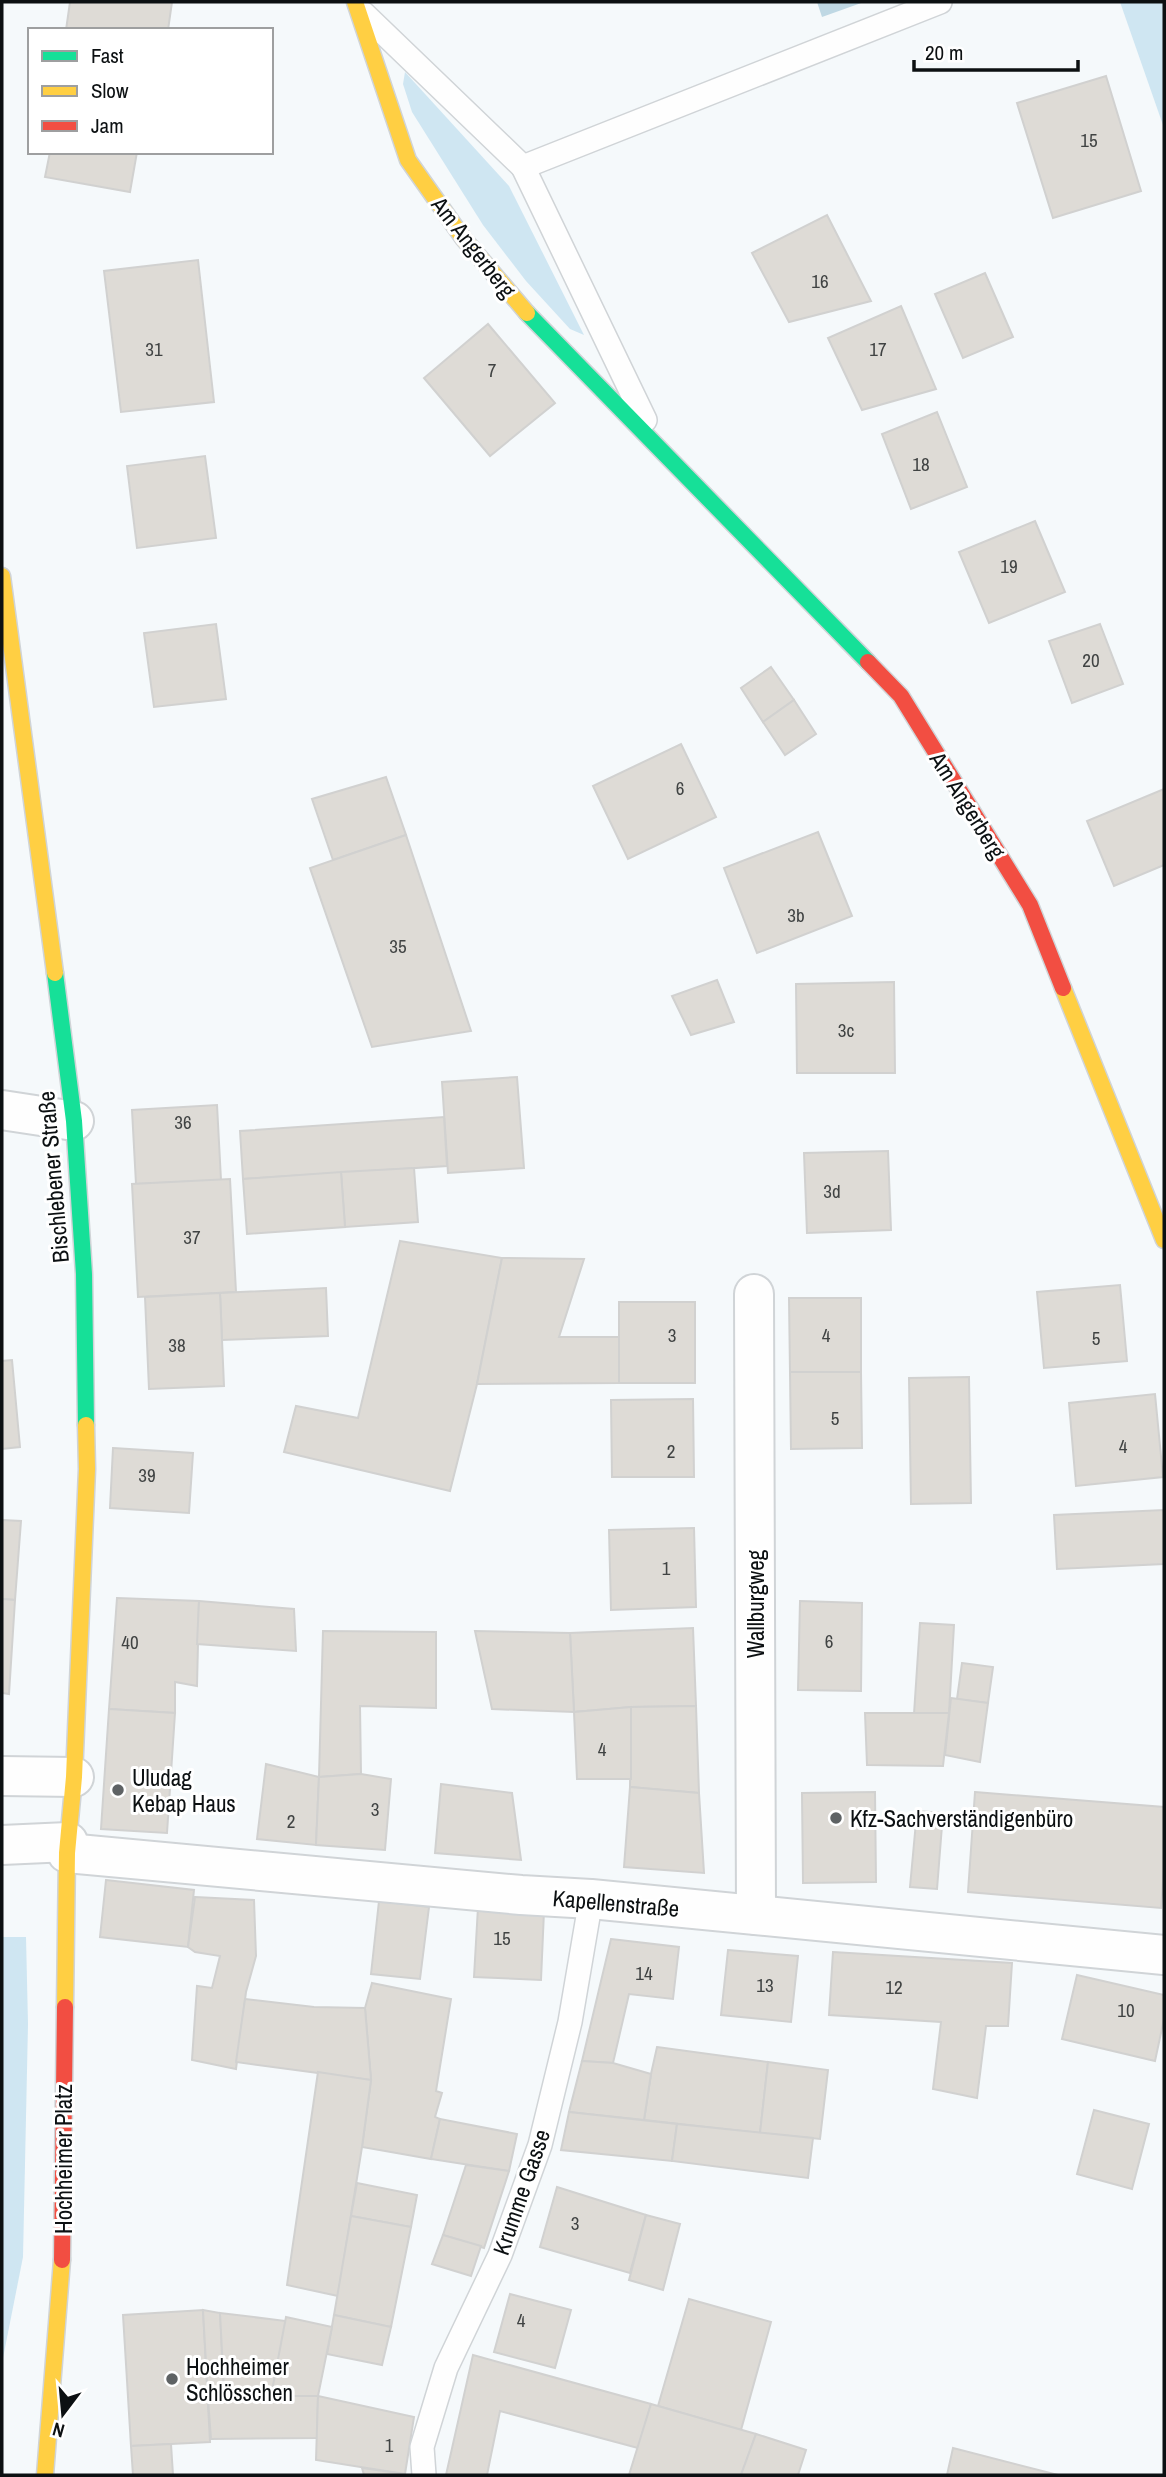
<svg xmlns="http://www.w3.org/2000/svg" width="1166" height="2477" viewBox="0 0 1166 2477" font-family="'Archivo Narrow',sans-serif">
	<rect width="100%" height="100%" fill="#f5f9fb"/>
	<g fill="#cfe6f2">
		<polygon points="1120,2 1164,2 1164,128"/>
		<polygon points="405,72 509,186 584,335 570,329 526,281 483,225 412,112 403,84"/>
		<polygon points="2,1937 26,1937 28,2024 23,2257 2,2363"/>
	</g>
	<polygon fill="#bfd8e4" points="817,2 864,2 822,17"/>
	<g fill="#dedbd6" stroke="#d1d1d0" stroke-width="2">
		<polygon points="70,2 172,2 168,30 66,30"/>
		<polygon points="1106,76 1141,191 1053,218 1017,103"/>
		<polygon points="50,152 137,152 130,192 45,177"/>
		<polygon points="827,215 871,301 789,322 752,253"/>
		<polygon points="198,260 214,402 121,412 104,271"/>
		<polygon points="985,273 1013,337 963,358 935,294"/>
		<polygon points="901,306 936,389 862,410 828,338"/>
		<polygon points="488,324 555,403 490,456 424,378"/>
		<polygon points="937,412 967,487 911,509 882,434"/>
		<polygon points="205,456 216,538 137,548 127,466"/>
		<polygon points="1035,521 1065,592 989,623 959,552"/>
		<polygon points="216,624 226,699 154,707 144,633"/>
		<polygon points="1100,624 1123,684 1072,703 1049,641"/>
		<polygon points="771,667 794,700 763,722 741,688"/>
		<polygon points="794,700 816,734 785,755 763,722"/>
		<polygon points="681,744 716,817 628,859 593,786"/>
		<polygon points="386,777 406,835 333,860 312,799"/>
		<polygon points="1164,789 1164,865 1114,886 1087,821"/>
		<polygon points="818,832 852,916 757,953 724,868"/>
		<polygon points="406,835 471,1031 372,1047 310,868"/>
		<polygon points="717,980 734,1022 691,1035 672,996"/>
		<polygon points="894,982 895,1073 797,1073 796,984"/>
		<polygon points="517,1077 524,1168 448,1173 442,1082"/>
		<polygon points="217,1105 221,1180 136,1184 132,1110"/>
		<polygon points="444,1117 447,1166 243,1179 240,1131"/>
		<polygon points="888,1151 891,1230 807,1233 804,1153"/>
		<polygon points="414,1168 418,1222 345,1227 341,1172"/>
		<polygon points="341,1172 345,1227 247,1234 243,1179"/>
		<polygon points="230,1179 236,1292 138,1297 132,1184"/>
		<polygon points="400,1241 502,1258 477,1384 450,1491 284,1452 296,1406 358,1418"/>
		<polygon points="502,1258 584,1259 559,1337 620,1337 619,1383 477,1384"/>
		<polygon points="1120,1285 1127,1361 1044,1368 1037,1292"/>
		<polygon points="326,1288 328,1336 222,1340 220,1293"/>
		<polygon points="220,1293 224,1386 149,1389 145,1297"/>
		<polygon points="789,1298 861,1298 861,1372 790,1372"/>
		<rect x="619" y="1302" width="76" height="81"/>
		<polygon points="12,1360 20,1447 2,1449 2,1361"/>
		<polygon points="790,1372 861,1372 862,1448 791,1449"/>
		<polygon points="969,1377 971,1503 911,1504 909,1378"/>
		<polygon points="1155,1394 1163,1477 1076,1486 1069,1403"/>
		<polygon points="693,1399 694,1477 612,1477 611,1400"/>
		<polygon points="113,1448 193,1453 189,1513 110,1508"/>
		<polygon points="1164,1510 1164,1564 1057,1569 1054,1515"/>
		<polygon points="2,1520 21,1521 15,1600 2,1599"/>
		<polygon points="694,1528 696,1607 611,1610 609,1530"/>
		<polygon points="117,1598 199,1601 197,1686 175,1682 175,1713 109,1709"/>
		<polygon points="2,1599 15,1600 9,1694 2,1693"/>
		<polygon points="199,1601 294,1609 296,1651 197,1644"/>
		<polygon points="800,1601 862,1603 861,1691 798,1690"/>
		<polygon points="920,1623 954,1625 949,1713 914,1714"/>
		<polygon points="693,1628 696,1706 631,1707 574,1712 570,1633"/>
		<polygon points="323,1631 436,1632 436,1708 360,1706 361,1774 319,1777"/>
		<polygon points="475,1631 570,1633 574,1712 492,1709"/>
		<polygon points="962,1663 993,1667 988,1703 957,1699"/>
		<polygon points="951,1698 988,1703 980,1762 945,1755"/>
		<polygon points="696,1706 699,1793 630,1787 631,1707"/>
		<polygon points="631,1707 631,1779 577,1779 574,1712"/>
		<polygon points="109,1709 175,1713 167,1833 101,1829"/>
		<polygon points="865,1713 949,1713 943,1766 867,1765"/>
		<polygon points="266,1764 319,1777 316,1845 257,1839"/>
		<polygon points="361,1774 391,1779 385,1850 316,1845 319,1777"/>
		<polygon points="441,1784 512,1793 521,1860 435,1853"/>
		<polygon points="630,1787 699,1793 704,1873 624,1867"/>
		<polygon points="875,1792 876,1882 803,1883 802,1793"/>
		<polygon points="975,1792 1164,1807 1164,1868 1161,1908 968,1892"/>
		<polygon points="917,1811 943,1813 937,1889 910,1887"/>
		<polygon points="106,1880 194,1890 188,1947 100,1937"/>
		<polygon points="195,1897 254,1900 256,1956 246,1992 236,2069 192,2060 197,1986 212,1988 220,1956 195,1952 188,1947"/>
		<polygon points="379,1901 429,1907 420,1979 371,1974"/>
		<polygon points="478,1907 544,1911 541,1980 474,1977"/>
		<polygon points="611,1939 679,1947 673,1999 629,1994 613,2063 582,2061"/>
		<polygon points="728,1950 798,1956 791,2022 721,2015"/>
		<polygon points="833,1952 1012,1963 1008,2026 986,2026 977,2098 933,2089 941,2022 829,2015"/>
		<polygon points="1077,1975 1164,1995 1164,2019 1155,2061 1062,2039"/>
		<polygon points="372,1983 451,1999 436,2091 442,2093 435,2117 440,2119 431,2159 362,2147 371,2080 365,2008"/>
		<polygon points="245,1999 314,2007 365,2008 371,2080 236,2062"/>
		<polygon points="657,2047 768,2062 760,2133 644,2120 651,2074"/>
		<polygon points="582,2061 613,2063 651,2074 644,2120 569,2112"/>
		<polygon points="768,2062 828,2070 820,2139 760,2133"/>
		<polygon points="318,2072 371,2080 362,2147 338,2296 287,2285"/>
		<polygon points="1094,2110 1149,2124 1132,2189 1077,2174"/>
		<polygon points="569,2112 677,2124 672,2161 561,2150"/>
		<polygon points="440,2119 517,2134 509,2171 431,2159"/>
		<polygon points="677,2124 813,2138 808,2178 672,2161"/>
		<polygon points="466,2165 509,2171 484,2248 443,2235"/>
		<polygon points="357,2183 417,2195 411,2227 351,2216"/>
		<polygon points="557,2187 646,2215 630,2273 540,2247"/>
		<polygon points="646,2215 680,2224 663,2290 629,2280"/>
		<polygon points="351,2216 411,2227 391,2327 334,2315"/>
		<polygon points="443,2235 481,2246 471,2276 432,2264"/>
		<polygon points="510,2294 571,2310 555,2368 494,2352"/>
		<polygon points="689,2299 771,2322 741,2430 658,2406"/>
		<polygon points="203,2310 210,2442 131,2446 123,2315"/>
		<polygon points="203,2310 220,2313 224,2390 273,2388 271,2396 208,2399"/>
		<polygon points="220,2313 286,2321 273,2388 224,2390"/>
		<polygon points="334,2315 391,2327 382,2365 327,2354"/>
		<polygon points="286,2317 332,2327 318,2396 271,2396"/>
		<polygon points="473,2355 651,2404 638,2448 500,2411 487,2475 446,2475"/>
		<polygon points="271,2396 318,2396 317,2438 211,2439 208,2399"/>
		<polygon points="318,2396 414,2417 405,2474 316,2460"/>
		<polygon points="651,2404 756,2434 741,2475 629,2475"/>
		<polygon points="756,2434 806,2450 798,2475 741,2475"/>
		<polygon points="171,2444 173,2475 133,2475 131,2446"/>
		<polygon points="953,2448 1058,2475 947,2475"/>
		<polygon points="362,2468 405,2474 405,2475 364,2475"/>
	</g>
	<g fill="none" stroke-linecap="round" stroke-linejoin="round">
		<g stroke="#d0d4d7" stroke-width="26">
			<g id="lane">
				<polyline points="364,14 523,167 940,2"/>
				<polyline points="523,167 645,420"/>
				<polyline points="424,2475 422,2447 446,2368 500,2255 540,2145 570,2022 591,1899"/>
			</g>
		</g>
		<g stroke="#d0d4d7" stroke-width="42">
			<g id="street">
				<polyline points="2,1110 74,1121"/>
				<polyline points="754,1294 756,1915"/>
				<polyline points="2,1776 74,1777"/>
				<polyline points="2,1845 68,1842"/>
				<polyline points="67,1853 521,1895 591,1899 1164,1955"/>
			</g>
		</g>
		<g stroke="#d0d4d7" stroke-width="19">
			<g id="fast">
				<polyline points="527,313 868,662"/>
				<polyline points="55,973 74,1121 84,1274 86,1425"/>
			</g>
		</g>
		<g stroke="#d0d4d7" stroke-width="19">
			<g id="slow">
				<polyline points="355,2 408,160 463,238 527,313"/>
				<polyline points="2,576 55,973"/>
				<polyline points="1063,988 1164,1240"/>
				<polyline points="65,2007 67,1853 74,1777 87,1469 86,1425"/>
				<polyline points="45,2475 62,2260"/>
			</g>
		</g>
		<g stroke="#d0d4d7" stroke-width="19">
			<g id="jam">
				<polyline points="868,662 901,696 1030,905 1063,988"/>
				<polyline points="62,2260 65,2007"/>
			</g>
		</g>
		<use href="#lane" stroke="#fefefe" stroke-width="23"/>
		<use href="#street" stroke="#fefefe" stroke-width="38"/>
		<use href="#fast" stroke="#16e098" stroke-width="16"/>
		<use href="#slow" stroke="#ffcf43" stroke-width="16"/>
		<use href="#jam" stroke="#f24e42" stroke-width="16"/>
	</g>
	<g fill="#5e6264" stroke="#fff" stroke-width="2.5">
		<circle cx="118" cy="1790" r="7"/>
		<circle cx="836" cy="1818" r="7"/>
		<circle cx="172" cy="2379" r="7"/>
	</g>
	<g text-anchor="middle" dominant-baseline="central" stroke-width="6" stroke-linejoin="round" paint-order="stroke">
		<g font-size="19" fill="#404343">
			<text x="1089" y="140">15</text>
			<text x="820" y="281">16</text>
			<text x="154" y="349">31</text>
			<text x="878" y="349">17</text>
			<text x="492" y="370">7</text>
			<text x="921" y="464">18</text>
			<text x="1009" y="566">19</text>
			<text x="1091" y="660">20</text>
			<text x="680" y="788">6</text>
			<text x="796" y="915">3b</text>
			<text x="398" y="946">35</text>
			<text x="846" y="1030">3c</text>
			<text x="183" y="1122">36</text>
			<text x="832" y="1191">3d</text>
			<text x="192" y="1237">37</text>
			<text x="672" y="1335">3</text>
			<text x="826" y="1335">4</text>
			<text x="1096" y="1338">5</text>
			<text x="177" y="1345">38</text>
			<text x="835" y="1418">5</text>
			<text x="1123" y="1446">4</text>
			<text x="671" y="1451">2</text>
			<text x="147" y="1475">39</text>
			<text x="666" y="1568">1</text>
			<text x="829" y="1641">6</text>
			<text x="130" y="1642">40</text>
			<text x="602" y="1749">4</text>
			<text x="375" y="1809">3</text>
			<text x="291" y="1821">2</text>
			<text x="502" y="1938">15</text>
			<text x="644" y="1973">14</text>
			<text x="765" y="1985">13</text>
			<text x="894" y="1987">12</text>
			<text x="1126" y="2010">10</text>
			<text x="575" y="2223">3</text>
			<text x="521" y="2320">4</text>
			<text x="389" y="2445">1</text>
		</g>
		<g font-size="23" fill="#0c1012" stroke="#fff">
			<text transform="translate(474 247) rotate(52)">Am Angerberg</text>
			<text transform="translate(968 805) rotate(58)">Am Angerberg</text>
			<text transform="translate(53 1177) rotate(-95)">Bischlebener Straße</text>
			<text transform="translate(755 1604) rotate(-90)">Wallburgweg</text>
			<text transform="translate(616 1903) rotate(5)">Kapellenstraße</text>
			<text transform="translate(63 2159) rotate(-90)">Hochheimer Platz</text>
			<text transform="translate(521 2192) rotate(-71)">Krumme Gasse</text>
		</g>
		<g font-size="23" fill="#0c1012" stroke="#fff" text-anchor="start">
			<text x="132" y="1777">Uludag<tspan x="132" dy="26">Kebap Haus</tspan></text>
			<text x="850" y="1818">Kfz-Sachverständigenbüro</text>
			<text x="186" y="2366">Hochheimer<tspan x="186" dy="26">Schlösschen</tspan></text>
		</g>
	</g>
	<rect width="1166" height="2477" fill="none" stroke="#0c1012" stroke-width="7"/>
	<rect x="28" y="28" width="245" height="126" fill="#ffffff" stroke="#9e9fa0" stroke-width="2"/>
	<rect x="42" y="51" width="35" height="10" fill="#16e098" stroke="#9e9fa0" stroke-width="2"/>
	<text x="91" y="63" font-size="21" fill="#0c1012">Fast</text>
	<rect x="42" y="86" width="35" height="10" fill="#ffcf43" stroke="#9e9fa0" stroke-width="2"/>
	<text x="91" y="98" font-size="21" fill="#0c1012">Slow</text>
	<rect x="42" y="121" width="35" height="10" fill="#f24e42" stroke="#9e9fa0" stroke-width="2"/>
	<text x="91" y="133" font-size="21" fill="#0c1012">Jam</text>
	<g transform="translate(63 2414) rotate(196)" stroke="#ffffff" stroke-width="5" paint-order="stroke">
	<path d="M0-5L12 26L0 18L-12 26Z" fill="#0c1012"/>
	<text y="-10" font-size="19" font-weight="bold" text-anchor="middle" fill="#0c1012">N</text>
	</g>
	<path d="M914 60v10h164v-10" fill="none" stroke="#0c1012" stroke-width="3.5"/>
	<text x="925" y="60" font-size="21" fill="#0c1012" stroke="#ffffff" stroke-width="5" paint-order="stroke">20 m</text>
</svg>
